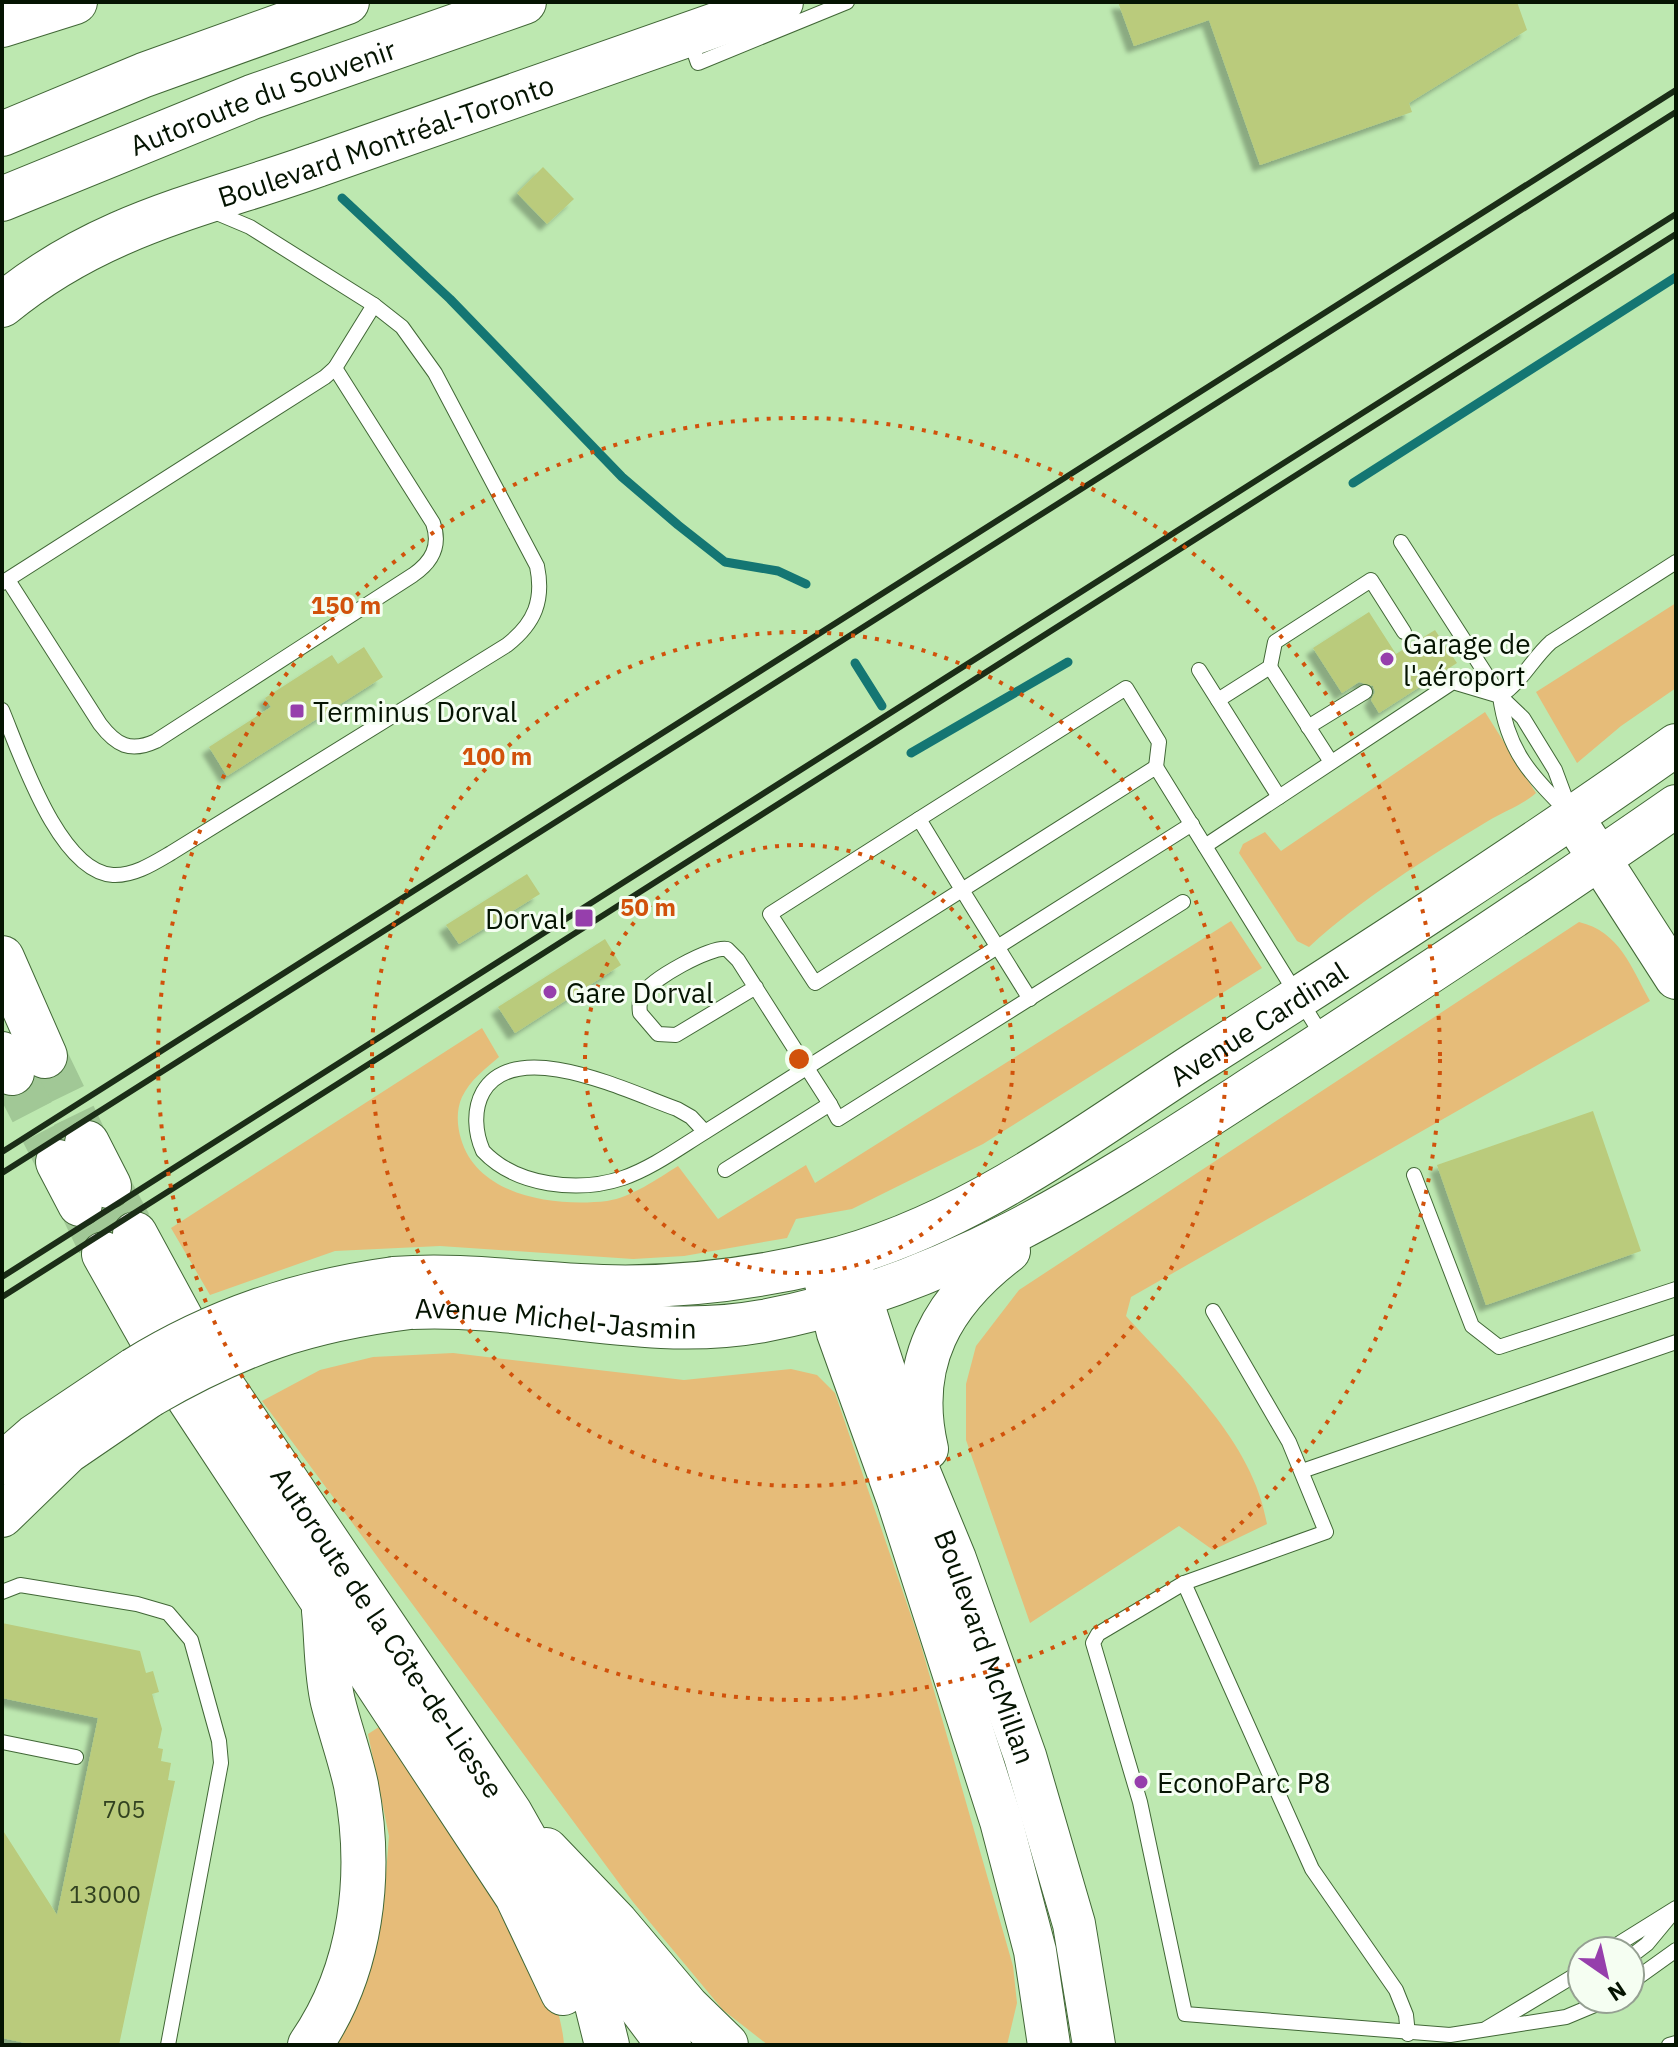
<svg xmlns="http://www.w3.org/2000/svg" width="1678" height="2047" viewBox="0 0 1678 2047" font-family="'IBM Plex Sans',sans-serif">
	<defs>
		<filter id="shadow"><feDropShadow dx="-7" dy="7" stdDeviation="2" flood-color="#0004"/></filter>
	</defs>
	<rect width="100%" height="100%" fill="#bde8b0"/>
	<g fill="#e6bc79">
		<polygon points="1676,603 1676,688 1621,726 1577,763 1536,692"/>
		<path d="M1485,712L1536,793C1521,806 1504,811 1488,821C1427,858 1361,899 1309,947L1297,941L1239,853L1243,844L1265,832L1281,851Z"/>
		<path d="M1231,921L1262,968L983,1144L852,1209L796,1219L787,1238L684,1256L633,1259L440,1246L335,1251L210,1295L171,1228L482,1028L499,1057C485,1069 470,1080 462,1097C456,1110 457,1126 461,1139C478,1197 556,1207 607,1201C632,1197 657,1179 678,1166L718,1219L806,1165L815,1183Z"/>
		<path d="M1579,922C1620,932 1631,967 1650,1001L1131,1297L1126,1316C1180,1376 1253,1441 1267,1524L1213,1550L1179,1526L1030,1623L966,1440V1384L976,1346L1019,1290Z"/>
		<polygon points="453,1353 684,1380 791,1369 817,1375 835,1393 920,1642 1013,1966 1017,2003 1007,2045 768,2045 723,2010 633,1902 262,1401 320,1370 373,1357"/>
		<path d="M379,1727C437,1808 557,1946 564,2045H330L371,1968L384,1899L389,1836L368,1734Z"/>
	</g>
	<g fill="none" stroke-linecap="round" stroke-linejoin="round">
		<g stroke="#147673" stroke-width="9">
			<polyline points="342,198 450,299 622,477 678,525 725,562 778,571 806,584"/>
			<polyline points="1353,483 1676,277"/>
			<polyline points="855,663 882,706"/>
			<polyline points="911,753 1068,662"/>
		</g>
	</g>
	<g fill="#bacb7c" filter="url(#shadow)">
		<polygon points="1118,2 1517,2 1527,30 1409,103 1412,112 1260,165 1209,20 1134,46"/>
		<polygon points="543,167 574,199 547,224 517,193"/>
		<polygon points="1369,612 1396,654 1435,630 1457,663 1379,713 1371,700 1375,692 1373,686 1359,682 1342,693 1313,648"/>
		<polygon points="364,647 383,677 227,776 209,747 271,707 265,698 332,655 338,664"/>
		<polygon points="527,874 540,894 459,944 446,925"/>
		<polygon points="605,939 621,965 515,1033 498,1007"/>
		<polygon points="1593,1111 1641,1251 1486,1305 1437,1165"/>
		<polygon points="2,1623 140,1651 146,1673 153,1671 159,1692 152,1694 162,1729 158,1748 163,1749 161,1761 171,1763 168,1780 175,1781 119,2045 35,2045 2,2038 2,1829 57,1915 98,1718 2,1698"/>
	</g>
	<g fill="none" stroke-linecap="round" stroke-linejoin="round">
		<g stroke="#a1c896" stroke-width="44" stroke-dasharray="44 22" stroke-linecap="butt">
			<polyline points="45,1056 87,1143"/>
			<polyline points="12,1073 58,1162"/>
			<polyline points="109,1186 135,1234"/>
			<polyline points="80,1204 104,1254"/>
		</g>
		<g stroke="#416736" stroke-width="16">
			<g id="lane">
				<polyline points="690,40 698,63 847,2"/>
				<polyline points="1401,542 1500,696 1523,718 1555,770 1571,813"/>
				<path d="M8,580L100,724C116,745 130,753 156,741L413,575C432,562 441,546 433,523L335,368"/>
				<polyline points="2,583 325,377 335,368 374,305"/>
				<polyline points="1270,667 1331,762"/>
				<polyline points="1199,670 1279,797"/>
				<path d="M1500,696C1507,750 1531,776 1569,813"/>
				<polyline points="1218,700 1270,667 1275,642 1371,580 1404,632"/>
				<path d="M2,710C20,753 59,872 113,875C134,876 154,863 171,853L507,645C535,623 544,600 537,566L435,373L402,327L374,305L250,227L212,211"/>
				<polyline points="1308,727 1365,692"/>
				<polyline points="919,819 1126,688 1159,742 1156,767"/>
				<path d="M1205,846L1453,682L1500,696C1522,682 1532,659 1551,642L1676,562"/>
				<path d="M756,987L676,1035L658,1034L640,1013C639,1006 639,1000 643,994C651,979 711,946 727,949L738,960L830,1104"/>
				<path d="M1030,999C992,939 955,879 919,819L770,914L815,983L1156,767L1323,1037"/>
				<path d="M705,1132L691,1117L677,1109C631,1093 516,1035 483,1092C473,1110 475,1133 483,1151C516,1186 578,1193 623,1178C652,1168 679,1148 705,1132L1192,824"/>
				<polyline points="725,1170 830,1104 838,1119 1183,902"/>
				<polyline points="1414,1175 1472,1326 1499,1347 1676,1289"/>
				<polyline points="1213,1311 1289,1442 1326,1532 1184,1583 1098,1634 1093,1643 1140,1802 1185,2014 1450,2035 1566,2017 1609,1999"/>
				<polyline points="1302,1471 1676,1342"/>
				<polyline points="1184,1583 1312,1869 1396,1990 1406,2015 1408,2034"/>
				<polyline points="2,1592 20,1585 137,1604 168,1613 191,1640 219,1741 221,1763 168,2045"/>
				<polyline points="2,1742 76,1757"/>
				<polyline points="1607,1951 1676,1908"/>
				<polyline points="1630,1957 1647,1944 1671,1915"/>
				<polyline points="1630,1983 1676,1950"/>
				<polyline points="1487,2028 1582,1971"/>
				<polyline points="1669,2045 1676,2043"/>
			</g>
		</g>
		<g stroke="#416736" stroke-width="44">
			<g id="secondary">
				<polyline points="1584,835 1676,978"/>
				<path id="s1" d="M851,1268L910,1450L955,1559L1025,1756L1074,1924L1094,2045"/>
				<path id="s2" d="M394,1278C457,1273 518,1282 580,1285C661,1290 744,1281 823,1262C961,1229 1079,1139 1196,1063C1358,960 1519,856 1676,745"/>
				<polyline points="825,1279 838,1333 898,1500 1001,1821 1035,1951 1049,2045"/>
				<path id="s3" d="M410,1308C529,1302 644,1343 763,1321C956,1285 1108,1181 1269,1077C1406,989 1542,899 1676,806"/>
				<path d="M927,1449C907,1363 942,1302 1009,1251"/>
				<polyline points="2,1464 34,1436 134,1369"/>
				<polyline points="2,1516 68,1452 150,1396"/>
			</g>
		</g>
		<g stroke="#416736" stroke-width="46">
			<g id="primary">
				<polyline points="2,25 75,2"/>
				<path id="s4" d="M2,305C101,224 201,206 317,165C472,111 627,57 781,2"/>
			</g>
		</g>
		<g stroke="#416736" stroke-width="46">
			<g id="highway">
				<polyline points="2,134 144,75 347,2"/>
				<path id="s5" d="M2,199L252,97L524,2"/>
				<polyline points="2,958 45,1056"/>
				<polyline points="2,1054 12,1073"/>
				<polyline points="87,1143 109,1186"/>
				<polyline points="58,1162 80,1204"/>
				<path id="s6" d="M135,1234L198,1350L510,1813L558,1898L597,2005L607,2045"/>
				<polyline points="104,1254 165,1362 517,1896 563,1993"/>
				<polyline points="546,1850 616,1923 687,2007 726,2045"/>
				<polyline points="584,1932 669,2045"/>
				<path d="M310,2045C362,1970 373,1874 356,1785C350,1757 340,1730 333,1702C326,1673 327,1640 324,1611"/>
			</g>
		</g>
		<use href="#lane" stroke="#fff" stroke-width="14"/>
		<use href="#secondary" stroke="#fff" stroke-width="42"/>
		<use href="#primary" stroke="#fff" stroke-width="44"/>
		<use href="#highway" stroke="#fff" stroke-width="44"/>
		<g stroke="#1b2d17" stroke-width="6">
			<polyline points="2,1152 1676,90"/>
			<polyline points="2,1173 1676,112"/>
			<polyline points="2,1277 1676,214"/>
			<polyline points="2,1297 1676,234"/>
		</g>
		<g stroke="#416736" stroke-width="44" stroke-linecap="butt">
			<g id="secondary-bridge">
				<path d="M134,1369C215,1319 299,1291 394,1278"/>
				<path d="M150,1396C240,1344 307,1321 410,1308"/>
			</g>
		</g>
		<use href="#secondary-bridge" stroke="#fff" stroke-width="42"/>
	</g>
	<g fill="none" stroke="#d1520b" stroke-width="4" stroke-dasharray="4 8">
		<circle cx="799" cy="1059" r="214"/>
		<circle cx="799" cy="1059" r="427"/>
		<circle cx="799" cy="1059" r="641"/>
	</g>
	<g fill="#963fac" stroke="#f5fef2" stroke-width="3">
		<circle cx="1387" cy="659" r="8"/>
		<rect x="289" y="703" width="16" height="16" rx="4"/>
		<rect x="574" y="908" width="20" height="20" rx="4"/>
		<circle cx="550" cy="992" r="8"/>
		<circle cx="1141" cy="1782" r="8"/>
	</g>
	<g text-anchor="middle" dominant-baseline="central" stroke-width="6" stroke-linejoin="round" paint-order="stroke">
		<g font-size="24" fill="#324220">
			<text x="124" y="1809">705</text>
			<text x="105" y="1894">13000</text>
		</g>
		<g font-size="28" fill="#051402" stroke="#f5fef2">
			<text stroke="none"><textPath href="#s5" startOffset="280">Autoroute du Souvenir</textPath></text>
			<text stroke="none"><textPath href="#s4" startOffset="420">Boulevard Montréal-Toronto</textPath></text>
			<text stroke="none"><textPath href="#s2" startOffset="930">Avenue Cardinal</textPath></text>
			<text stroke="none"><textPath href="#s3" startOffset="146">Avenue Michel-Jasmin</textPath></text>
			<text stroke="none"><textPath href="#s6" startOffset="472">Autoroute de la Côte-de-Liesse</textPath></text>
			<text stroke="none"><textPath href="#s1" startOffset="402">Boulevard McMillan</textPath></text>
		</g>
		<g font-size="28" fill="#051402" stroke="#f5fef2" text-anchor="start">
			<text x="1403" y="643">Garage de<tspan x="1403" dy="32">l'aéroport</tspan></text>
			<text x="313" y="711">Terminus Dorval</text>
			<text x="566" y="918" text-anchor="end">Dorval</text>
			<text x="566" y="992">Gare Dorval</text>
			<text x="1157" y="1782">EconoParc P8</text>
		</g>
	</g>
	<circle cx="799" cy="1059" r="12" fill="#d1520b" stroke="#f5fef2" stroke-width="4"/>
	<g font-size="24" text-anchor="middle" font-weight="bold" fill="#d1520b" stroke="#f5fef2" stroke-width="6" stroke-linejoin="round" paint-order="stroke">
		<text x="346" y="614">150 m</text>
		<text x="497" y="765">100 m</text>
		<text x="648" y="916">50 m</text>
	</g>
	<rect width="1678" height="2047" fill="none" stroke="#051402" stroke-width="8"/>
	<g transform="translate(1606 1975) rotate(146)"><circle r="38" fill="#f5fef2" stroke="#95a092" stroke-width="2"/>
	<path d="M0-6L14 30L0 20L-14 30Z" fill="#963fac"/>
	<text y="-12" font-size="22" font-weight="bold" text-anchor="middle" fill="#051402">N</text>
	</g>
</svg>
